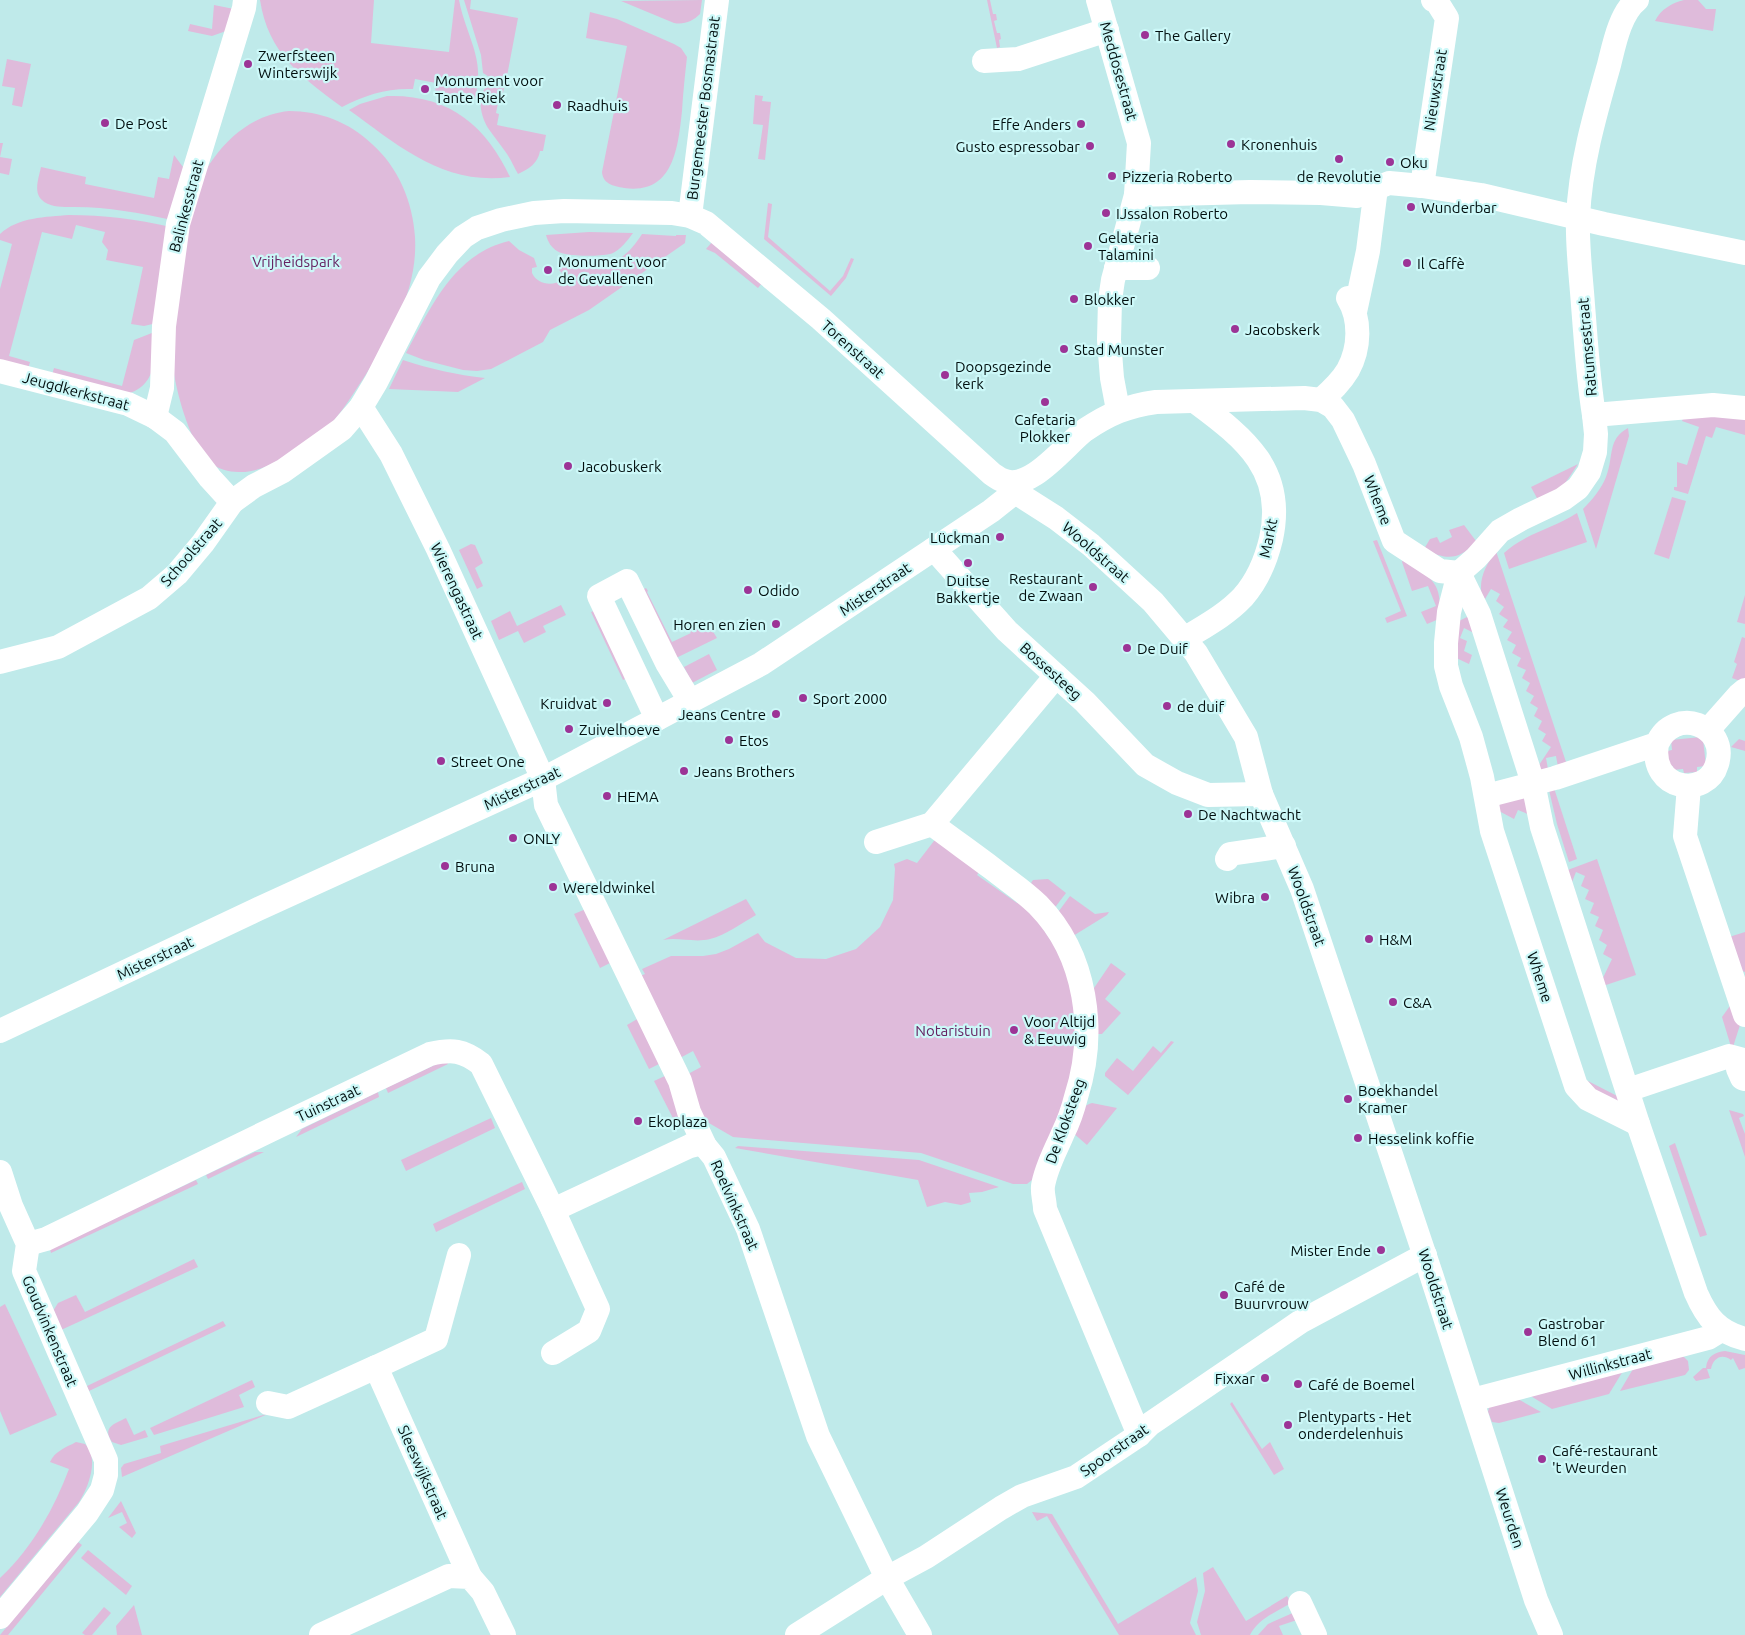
<svg xmlns="http://www.w3.org/2000/svg" width="1745" height="1635" viewBox="0 0 1745 1635" font-family="Ubuntu,sans-serif">
	<rect width="100%" height="100%" fill="#bfeaea"/>
	<g fill="#dfbbdb">
		<path d="M260,0H374L371,43L449,52L455,0H459C466,37 486,58 475,99L467,105L458,104L435,93L436,83L415,79L413,89C387,88 365,95 342,107C301,77 268,53 260,0Z"/>
		<polygon points="464,0 471,0 470,9 518,18 507,76 491,78 483,73 481,55"/>
		<path d="M702,0L700,14C693,21 684,25 674,23L621,1Z"/>
		<polygon points="987,0 990,0 993,14 996,14 997,20 994,21 997,33 1000,33 1001,39 999,40 1000,47 997,48"/>
		<path d="M1684,0H1698L1706,9H1716L1713,31L1655,21C1661,9 1672,3 1684,0Z"/>
		<polygon points="214,5 234,9 226,31 212,36 188,31 190,24 212,29"/>
		<path d="M590,12L617,19L674,44L681,48L687,57C685,75 683,93 682,111C678,147 674,195 624,188C613,186 603,184 602,172L627,46L586,38Z"/>
		<polygon points="7,59 31,64 22,107 12,105 15,88 2,86"/>
		<path d="M499,81L505,83L503,93H500L496,113L499,114L497,125L546,135L543,151H540C538,163 529,169 518,174C514,167 511,160 507,154C501,145 494,137 488,128C478,112 475,84 499,81Z"/>
		<polygon points="755,95 763,96 762,101 771,102 765,160 758,159 763,125 753,124"/>
		<path d="M387,96C448,94 486,125 510,177C444,186 399,146 349,110L360,104Z"/>
		<path d="M289,111C320,111 349,122 372,144C398,167 413,202 415,237C418,290 391,336 363,379C351,397 339,417 323,432C311,444 297,451 283,458C268,466 255,473 238,472C229,472 218,469 211,463C188,445 170,372 171,343C173,320 177,298 180,276C183,255 184,229 189,209C203,162 238,116 289,111Z"/>
		<polygon points="0,143 3,143 0,157 12,159 9,175 0,173"/>
		<path d="M174,155L183,167V174L172,220C140,213 108,207 75,207C65,207 50,208 42,200C33,192 39,177 41,167L86,177L85,184L154,198L158,177L169,179Z"/>
		<polygon points="768,203 772,204 768,237 830,291 843,276 851,258 854,259 846,278 831,296 764,239"/>
		<path d="M69,215C104,215 136,219 171,227L157,323L144,326L131,324L143,267L106,260L108,250L102,242L105,232L76,225L72,239L42,232L9,356L30,362L28,369L0,361V289L12,244L0,240V234C18,217 46,217 69,215Z"/>
		<path d="M589,232L633,233C627,241 621,249 613,253C603,257 566,257 557,251C551,247 548,242 546,235Z"/>
		<path d="M642,234L676,236V235H686L685,243L589,310L550,330L543,342L491,369L477,371L463,370L424,360L406,353C431,307 454,254 509,241L519,250L534,258L537,267L532,268V273C537,284 552,287 562,280V273L559,270L564,264C602,266 620,269 642,234Z"/>
		<polygon points="713,241 762,283 758,288 715,253 706,249"/>
		<path d="M157,331C154,356 158,383 130,393L52,375L54,368L122,386L134,340Z"/>
		<path d="M403,360C430,369 457,375 485,378L458,392L389,389Z"/>
		<polygon points="1706,415 1745,418 1745,435 1716,427 1712,438 1706,436 1688,494 1674,490 1674,487 1677,487 1677,462 1687,465 1699,427 1682,421 1684,416"/>
		<path d="M1628,428L1629,436L1596,549L1583,509C1593,499 1601,489 1606,477C1614,457 1607,439 1628,428Z"/>
		<polygon points="1578,464 1564,485 1538,500 1531,487"/>
		<polygon points="1672,497 1686,501 1669,559 1654,554"/>
		<path d="M1577,513L1587,542L1509,569L1504,553C1524,534 1554,528 1577,513Z"/>
		<path d="M1464,525L1476,541C1460,561 1445,560 1424,549L1430,539L1437,537L1440,543L1452,537L1449,530Z"/>
		<polygon points="1377,540 1407,616 1387,623 1385,618 1401,611 1373,541"/>
		<polygon points="471,544 475,545 483,563 475,568 483,586 477,589 459,550"/>
		<path d="M1496,551L1567,765L1558,767L1556,756L1546,758L1548,769L1538,772L1537,768L1551,747L1542,741L1546,734L1538,729L1542,721L1534,716L1538,708L1530,703L1534,696L1526,691L1530,683L1522,678L1526,670L1517,666L1521,658L1512,653L1516,645L1507,640L1512,632L1503,627L1508,620L1499,614L1504,607L1496,601L1500,594L1491,589L1485,599L1482,597C1478,579 1486,565 1496,551Z"/>
		<path d="M1403,560C1432,578 1443,582 1439,619L1427,624L1421,612L1436,606L1428,586L1412,591L1402,562Z"/>
		<polygon points="646,588 648,591 647,592 672,642 691,633 689,631 707,622 717,638 674,659 640,591"/>
		<polygon points="1745,595 1745,624 1737,622"/>
		<polygon points="561,605 566,615 543,626 546,632 524,643 518,631 499,640 491,621 510,611 517,626"/>
		<polygon points="597,610 629,677 623,680 591,612"/>
		<polygon points="1467,617 1471,618 1476,634 1464,628 1460,638 1467,641 1464,651 1472,655 1469,664 1454,657 1459,621"/>
		<polygon points="1742,637 1745,638 1745,678 1743,682 1732,678 1737,664 1734,662"/>
		<polygon points="709,654 717,670 692,683 684,667"/>
		<polygon points="1701,737 1703,739 1706,766 1697,767 1697,772 1684,773 1683,769 1673,770 1673,766 1669,767 1667,751 1672,750 1671,740"/>
		<polygon points="1739,739 1745,741 1745,751 1731,747"/>
		<polygon points="1554,788 1577,859 1569,862 1557,824 1549,790"/>
		<polygon points="1526,797 1530,815 1518,810 1514,819 1497,810 1501,801"/>
		<polygon points="937,837 981,869 977,875 1017,903 1020,898 1029,908 1060,954 1076,1002 1074,1076 1032,1180 1027,1184 1013,1184 921,1153 733,1137 702,1119 688,1074 701,1067 693,1051 680,1058 640,976 645,974 642,969 671,956 703,956 716,954 729,949 758,933 765,942 796,958 826,959 856,949 880,927 893,900 895,869 894,864 907,859 917,863"/>
		<polygon points="1597,859 1636,975 1603,986 1601,982 1612,959 1603,954 1607,945 1599,940 1603,930 1595,926 1599,917 1590,913 1594,903 1585,899 1589,890 1581,886 1585,876 1576,872 1572,882 1565,871"/>
		<polygon points="1048,879 1066,893 1053,910 1031,883 1033,880"/>
		<polygon points="1070,896 1095,914 1109,912 1107,915 1073,936 1056,915"/>
		<path d="M746,899L756,915C742,923 726,935 710,939C695,943 678,937 663,940Z"/>
		<polygon points="586,909 612,962 600,968 574,914"/>
		<polygon points="1745,932 1745,972 1740,970 1729,937"/>
		<polygon points="1111,963 1126,974 1105,999 1121,1013 1102,1034 1098,1034 1092,991"/>
		<polygon points="1732,1003 1740,1025 1732,1050 1722,1017"/>
		<polygon points="639,1018 661,1063 649,1069 627,1025"/>
		<polygon points="1171,1041 1174,1042 1128,1095 1105,1076 1105,1073 1117,1058 1133,1071 1153,1046 1161,1053"/>
		<polygon points="447,1062 448,1064 388,1093 386,1088 439,1063"/>
		<polygon points="667,1075 683,1123 677,1126 654,1081"/>
		<polygon points="1588,1081 1625,1100 1625,1105 1591,1092"/>
		<polygon points="378,1092 379,1097 296,1137 302,1129"/>
		<path d="M1092,1103L1117,1108L1087,1145L1072,1132C1077,1121 1079,1106 1092,1103Z"/>
		<polygon points="1729,1110 1743,1114 1744,1116 1739,1118 1745,1134 1745,1157"/>
		<polygon points="491,1118 495,1128 406,1171 401,1160"/>
		<polygon points="1675,1143 1707,1235 1700,1237 1669,1146"/>
		<polygon points="738,1146 919,1160 999,1187 982,1192 969,1193 971,1202 961,1205 945,1202 927,1207 918,1180 735,1148"/>
		<polygon points="255,1152 264,1152 208,1179 206,1175"/>
		<polygon points="196,1180 198,1184 51,1253 50,1249"/>
		<polygon points="522,1182 525,1189 436,1232 433,1224"/>
		<polygon points="194,1259 198,1267 61,1330 53,1311 58,1303 76,1295 85,1312"/>
		<polygon points="5,1304 57,1415 10,1435 0,1411 0,1307"/>
		<polygon points="223,1321 226,1326 89,1391 87,1386"/>
		<path d="M1725,1351L1745,1355V1368L1739,1370L1733,1358L1731,1360C1722,1353 1713,1358 1711,1369H1707L1710,1378L1696,1381L1693,1377L1703,1368H1706C1707,1356 1715,1352 1725,1351Z"/>
		<polygon points="1680,1356 1684,1357 1688,1361 1689,1370 1685,1375 1620,1391 1633,1369"/>
		<polygon points="1623,1371 1609,1394 1552,1409 1529,1395"/>
		<polygon points="252,1380 255,1387 239,1395 244,1407 154,1435 150,1428"/>
		<polygon points="1518,1399 1541,1412 1499,1423 1492,1422 1488,1412 1489,1407"/>
		<polygon points="1232,1402 1262,1449 1270,1442 1284,1469 1274,1475 1230,1404"/>
		<polygon points="270,1413 122,1477 121,1468 124,1464 161,1453 160,1446"/>
		<path d="M126,1418L134,1435L145,1430L148,1437L121,1445L112,1442C102,1427 114,1424 126,1418Z"/>
		<path d="M76,1442L85,1444C100,1458 88,1488 79,1502L0,1597V1578C32,1548 54,1509 69,1469L50,1462C55,1451 65,1448 76,1442Z"/>
		<polygon points="121,1501 136,1533 132,1538 119,1527 127,1523 122,1512 108,1518"/>
		<polygon points="1032,1512 1052,1514 1118,1624 1196,1577 1198,1591 1190,1623 1196,1635 1119,1635 1047,1516 1037,1521"/>
		<polygon points="78,1542 82,1545 8,1635 0,1635"/>
		<polygon points="88,1550 132,1586 126,1595 81,1558"/>
		<path d="M1213,1567L1246,1621L1287,1596L1291,1603C1276,1612 1258,1619 1250,1635H1201L1197,1622L1205,1591L1203,1573Z"/>
		<polygon points="134,1605 142,1635 117,1635 116,1626"/>
		<polygon points="104,1607 111,1613 92,1635 85,1635 82,1633"/>
		<polygon points="1295,1612 1297,1620 1279,1626 1283,1635 1258,1635 1268,1624"/>
	</g>
	<g fill="none" stroke-linecap="round" stroke-linejoin="round">
		<g stroke="#fff" stroke-width="24">
			<polyline points="1098,0 1139,143 1136,195 1113,280 1110,300 1109,340 1112,378 1118,410"/>
			<path d="M1637,0C1620,13 1614,45 1609,65C1595,114 1580,166 1578,218C1577,247 1581,276 1583,305C1586,342 1588,378 1594,415L1713,405L1745,408"/>
			<polyline points="984,61 1018,59 1107,30"/>
			<polyline points="1422,186 1447,18 1437,2 1433,0"/>
			<polyline points="1136,195 1250,192 1321,193 1357,196 1389,183 1422,186 1481,195 1604,224 1745,253"/>
			<polyline points="690,216 717,0"/>
			<polyline points="1116,268 1148,268"/>
			<polyline points="1355,312 1368,251 1376,188"/>
			<polyline points="0,371 128,404 155,417 175,432 210,478 232,502"/>
			<path d="M1321,400C1331,391 1341,382 1348,370C1360,348 1361,319 1348,298"/>
			<polyline points="361,407 391,454 438,549 543,779 546,805 680,1081 689,1112 705,1146 714,1157 748,1229 818,1436 887,1578 920,1635"/>
			<polyline points="1594,415 1596,434 1595,452 1589,472 1578,488 1563,499 1521,519 1500,531 1476,558 1459,573 1449,612 1446,643 1446,666 1451,686 1471,737 1482,777 1492,831 1576,1086 1588,1099 1638,1124"/>
			<polyline points="155,417 162,388 164,326 178,224 244,8 245,0"/>
			<polyline points="1015,492 1056,518 1091,545 1153,602 1196,653 1246,737 1261,794 1302,889 1431,1274 1536,1600 1551,1635"/>
			<polyline points="934,549 1007,631 1085,702 1145,765 1177,783 1208,795 1261,794"/>
			<path d="M1459,573L1479,614L1533,783L1542,827L1556,870L1638,1124L1696,1293C1707,1318 1718,1332 1745,1339"/>
			<path d="M1184,639C1205,626 1226,615 1243,597C1258,580 1266,560 1271,539C1286,471 1246,439 1196,402"/>
			<path d="M0,662L58,647L149,598L177,574L203,543L232,502L254,486L283,471L342,429L361,407L376,382L429,278L447,254L463,237L477,228L501,220L534,213L564,211L672,213L690,216L706,223L821,319L992,474C995,476 999,479 1002,480C1030,493 1065,445 1085,430C1109,414 1127,406 1156,402L1304,398L1321,400L1333,407L1343,420L1364,464L1394,541L1440,571L1459,573"/>
			<polyline points="657,719 599,596 627,581 667,663 690,701"/>
			<polyline points="1708,730 1739,695 1745,690"/>
			<polyline points="1689,786 1685,836 1745,1015"/>
			<path d="M1486,796L1555,778L1657,744C1674,705 1729,725 1717,764C1707,799 1649,791 1657,744"/>
			<path d="M932,824C952,839 973,854 993,869C1008,881 1024,891 1038,905C1087,955 1097,1032 1076,1097C1073,1109 1069,1121 1063,1133C1056,1150 1046,1167 1043,1186C1042,1193 1045,1202 1045,1209L1139,1435"/>
			<polyline points="876,842 932,824 1056,676"/>
			<polyline points="1227,859 1230,854 1284,846"/>
			<polyline points="0,1031 256,910 543,779 761,664 991,511 1015,492"/>
			<polyline points="1628,1090 1729,1056 1740,1059 1738,1069 1742,1078 1745,1079"/>
			<polyline points="0,1172 11,1206 28,1244 24,1271 106,1460 106,1475 102,1490 87,1513 0,1617"/>
			<polyline points="553,1210 690,1146 698,1144 705,1146"/>
			<path d="M28,1244L46,1239L273,1129L430,1054C452,1049 463,1050 481,1064L553,1210L598,1309L589,1331L553,1353"/>
			<polyline points="376,1367 436,1339 459,1255"/>
			<polyline points="1472,1400 1708,1338 1721,1330"/>
			<polyline points="268,1403 288,1407 376,1367 470,1577"/>
			<polyline points="1300,1603 1315,1635"/>
			<polyline points="321,1635 449,1576 470,1577 483,1592 504,1635"/>
			<polyline points="797,1635 887,1578 926,1557 1001,1508 1022,1496 1076,1477 1139,1435 1150,1424 1300,1322 1425,1255"/>
		</g>
	</g>
	<g fill="#9c3496" stroke="#ccf8f8" stroke-width="2">
		<circle cx="1145" cy="35" r="5"/>
		<circle cx="248" cy="64" r="5"/>
		<circle cx="425" cy="89" r="5"/>
		<circle cx="557" cy="105" r="5"/>
		<circle cx="105" cy="123" r="5"/>
		<circle cx="1081" cy="124" r="5"/>
		<circle cx="1231" cy="144" r="5"/>
		<circle cx="1090" cy="146" r="5"/>
		<circle cx="1339" cy="159" r="5"/>
		<circle cx="1390" cy="162" r="5"/>
		<circle cx="1112" cy="176" r="5"/>
		<circle cx="1411" cy="207" r="5"/>
		<circle cx="1106" cy="213" r="5"/>
		<circle cx="1088" cy="246" r="5"/>
		<circle cx="1407" cy="263" r="5"/>
		<circle cx="548" cy="270" r="5"/>
		<circle cx="1074" cy="299" r="5"/>
		<circle cx="1235" cy="329" r="5"/>
		<circle cx="1064" cy="349" r="5"/>
		<circle cx="945" cy="375" r="5"/>
		<circle cx="1045" cy="402" r="5"/>
		<circle cx="568" cy="466" r="5"/>
		<circle cx="1000" cy="537" r="5"/>
		<circle cx="968" cy="563" r="5"/>
		<circle cx="1093" cy="587" r="5"/>
		<circle cx="748" cy="590" r="5"/>
		<circle cx="776" cy="624" r="5"/>
		<circle cx="1127" cy="648" r="5"/>
		<circle cx="803" cy="698" r="5"/>
		<circle cx="607" cy="703" r="5"/>
		<circle cx="1167" cy="706" r="5"/>
		<circle cx="776" cy="714" r="5"/>
		<circle cx="569" cy="729" r="5"/>
		<circle cx="729" cy="740" r="5"/>
		<circle cx="441" cy="761" r="5"/>
		<circle cx="684" cy="771" r="5"/>
		<circle cx="607" cy="796" r="5"/>
		<circle cx="1188" cy="814" r="5"/>
		<circle cx="513" cy="838" r="5"/>
		<circle cx="445" cy="866" r="5"/>
		<circle cx="553" cy="887" r="5"/>
		<circle cx="1265" cy="897" r="5"/>
		<circle cx="1369" cy="939" r="5"/>
		<circle cx="1393" cy="1002" r="5"/>
		<circle cx="1014" cy="1030" r="5"/>
		<circle cx="1348" cy="1099" r="5"/>
		<circle cx="638" cy="1121" r="5"/>
		<circle cx="1358" cy="1138" r="5"/>
		<circle cx="1381" cy="1250" r="5"/>
		<circle cx="1224" cy="1295" r="5"/>
		<circle cx="1528" cy="1332" r="5"/>
		<circle cx="1265" cy="1378" r="5"/>
		<circle cx="1298" cy="1384" r="5"/>
		<circle cx="1288" cy="1425" r="5"/>
		<circle cx="1542" cy="1459" r="5"/>
	</g>
	<g text-anchor="middle" dominant-baseline="central" stroke-width="4.5" stroke-linejoin="round" paint-order="stroke">
		<g font-size="15" fill="#020f0f" stroke="#ccf8f8" text-anchor="start">
			<text x="1155" y="35">The Gallery</text>
			<text x="258" y="55">Zwerfsteen<tspan x="258" dy="17">Winterswijk</tspan></text>
			<text x="435" y="80">Monument voor<tspan x="435" dy="17">Tante Riek</tspan></text>
			<text x="567" y="105">Raadhuis</text>
			<text x="115" y="123">De Post</text>
			<text x="1071" y="124" text-anchor="end">Effe Anders</text>
			<text x="1241" y="144">Kronenhuis</text>
			<text x="1080" y="146" text-anchor="end">Gusto espressobar</text>
			<text x="1400" y="162">Oku</text>
			<text x="1122" y="176">Pizzeria Roberto</text>
			<text x="1339" y="176" text-anchor="middle">de Revolutie</text>
			<text x="1421" y="207">Wunderbar</text>
			<text x="1116" y="213">IJssalon Roberto</text>
			<text x="1098" y="237">Gelateria<tspan x="1098" dy="17">Talamini</tspan></text>
			<text x="558" y="261">Monument voor<tspan x="558" dy="17">de Gevallenen</tspan></text>
			<text x="1417" y="263">Il Caffè</text>
			<text x="1084" y="299">Blokker</text>
			<text x="1245" y="329">Jacobskerk</text>
			<text x="1074" y="349">Stad Munster</text>
			<text x="955" y="366">Doopsgezinde<tspan x="955" dy="17">kerk</tspan></text>
			<text x="1045" y="419" text-anchor="middle">Cafetaria<tspan x="1045" dy="17">Plokker</tspan></text>
			<text x="578" y="466">Jacobuskerk</text>
			<text x="990" y="537" text-anchor="end">Lückman</text>
			<text x="1083" y="578" text-anchor="end">Restaurant<tspan x="1083" dy="17">de Zwaan</tspan></text>
			<text x="968" y="580" text-anchor="middle">Duitse<tspan x="968" dy="17">Bakkertje</tspan></text>
			<text x="758" y="590">Odido</text>
			<text x="766" y="624" text-anchor="end">Horen en zien</text>
			<text x="1137" y="648">De Duif</text>
			<text x="813" y="698">Sport 2000</text>
			<text x="597" y="703" text-anchor="end">Kruidvat</text>
			<text x="1177" y="706">de duif</text>
			<text x="766" y="714" text-anchor="end">Jeans Centre</text>
			<text x="579" y="729">Zuivelhoeve</text>
			<text x="739" y="740">Etos</text>
			<text x="451" y="761">Street One</text>
			<text x="694" y="771">Jeans Brothers</text>
			<text x="617" y="796">HEMA</text>
			<text x="1198" y="814">De Nachtwacht</text>
			<text x="523" y="838">ONLY</text>
			<text x="455" y="866">Bruna</text>
			<text x="563" y="887">Wereldwinkel</text>
			<text x="1255" y="897" text-anchor="end">Wibra</text>
			<text x="1379" y="939">H&amp;M</text>
			<text x="1403" y="1002">C&amp;A</text>
			<text x="1024" y="1021">Voor Altijd<tspan x="1024" dy="17">&amp; Eeuwig</tspan></text>
			<text x="1358" y="1090">Boekhandel<tspan x="1358" dy="17">Kramer</tspan></text>
			<text x="648" y="1121">Ekoplaza</text>
			<text x="1368" y="1138">Hesselink koffie</text>
			<text x="1371" y="1250" text-anchor="end">Mister Ende</text>
			<text x="1234" y="1286">Café de<tspan x="1234" dy="17">Buurvrouw</tspan></text>
			<text x="1538" y="1323">Gastrobar<tspan x="1538" dy="17">Blend 61</tspan></text>
			<text x="1255" y="1378" text-anchor="end">Fixxar</text>
			<text x="1308" y="1384">Café de Boemel</text>
			<text x="1298" y="1416">Plentyparts - Het<tspan x="1298" dy="17">onderdelenhuis</tspan></text>
			<text x="1552" y="1450">Café-restaurant<tspan x="1552" dy="17">'t Weurden</tspan></text>
		</g>
		<g font-size="15" fill="#020f0f" stroke="#ccf8f8">
			<text transform="translate(1119 71) rotate(74)">Meddosestraat</text>
			<text transform="translate(1435 90) rotate(-81)">Nieuwstraat</text>
			<text transform="translate(703 108) rotate(-83)">Burgemeester Bosmastraat</text>
			<text transform="translate(186 206) rotate(-75)">Balinkesstraat</text>
			<text transform="translate(1587 347) rotate(-95)">Ratumsestraat</text>
			<text transform="translate(853 349) rotate(42)">Torenstraat</text>
			<text transform="translate(76 391) rotate(15)">Jeugdkerkstraat</text>
			<text transform="translate(1378 500) rotate(69)">Wheme</text>
			<text transform="translate(1268 538) rotate(-78)">Markt</text>
			<text transform="translate(191 552) rotate(-49)">Schoolstraat</text>
			<text transform="translate(1096 552) rotate(41)">Wooldstraat</text>
			<text transform="translate(875 589) rotate(-34)">Misterstraat</text>
			<text transform="translate(457 591) rotate(65)">Wierengastraat</text>
			<text transform="translate(1051 671) rotate(42)">Bossesteeg</text>
			<text transform="translate(522 788) rotate(-25)">Misterstraat</text>
			<text transform="translate(1307 906) rotate(70)">Wooldstraat</text>
			<text transform="translate(155 958) rotate(-25)">Misterstraat</text>
			<text transform="translate(1540 977) rotate(72)">Wheme</text>
			<text transform="translate(328 1103) rotate(-25)">Tuinstraat</text>
			<text transform="translate(1065 1121) rotate(-70)">De Kloksteeg</text>
			<text transform="translate(735 1205) rotate(66)">Roelvinkstraat</text>
			<text transform="translate(1436 1289) rotate(72)">Wooldstraat</text>
			<text transform="translate(50 1331) rotate(67)">Goudvinkenstraat</text>
			<text transform="translate(1610 1364) rotate(-15)">Willinkstraat</text>
			<text transform="translate(1114 1450) rotate(-35)">Spoorstraat</text>
			<text transform="translate(423 1472) rotate(66)">Sleeswijkstraat</text>
			<text transform="translate(1510 1518) rotate(72)">Weurden</text>
		</g>
		<g font-size="15" fill="#672463" stroke="#ccf8f8">
			<text x="296" y="261">Vrijheidspark</text>
			<text x="953" y="1030">Notaristuin</text>
		</g>
	</g>
</svg>
